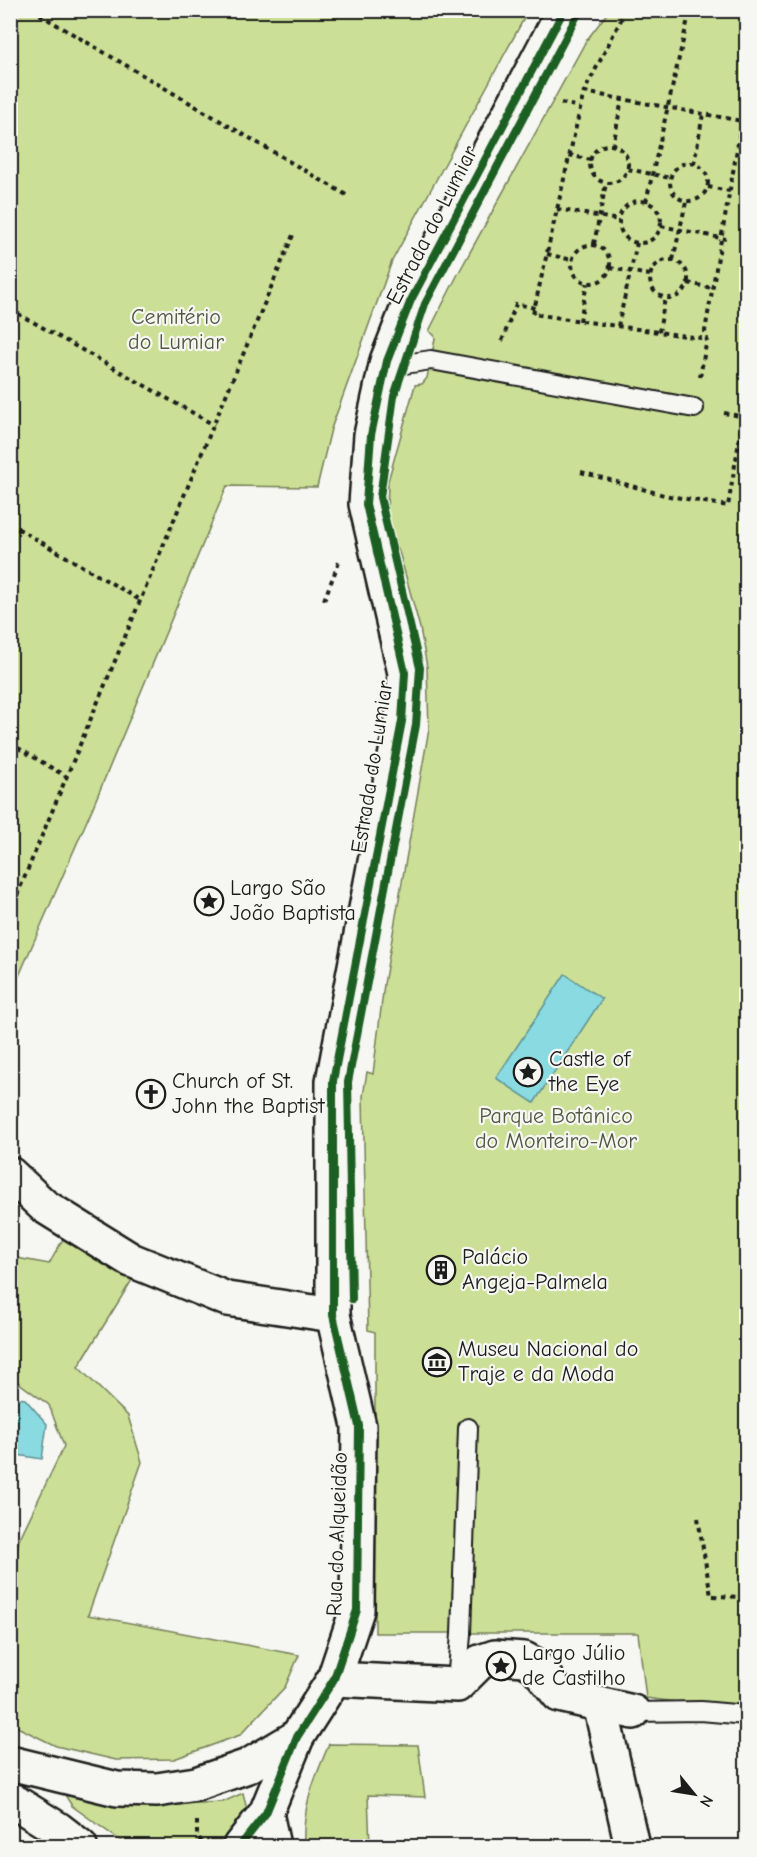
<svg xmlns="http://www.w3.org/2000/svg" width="757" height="1857" viewBox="0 0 757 1857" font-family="'Comic Neue',sans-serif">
	<rect width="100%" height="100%" fill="#f6f6f2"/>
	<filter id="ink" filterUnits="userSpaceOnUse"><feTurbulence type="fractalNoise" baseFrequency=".0167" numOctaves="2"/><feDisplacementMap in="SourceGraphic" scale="12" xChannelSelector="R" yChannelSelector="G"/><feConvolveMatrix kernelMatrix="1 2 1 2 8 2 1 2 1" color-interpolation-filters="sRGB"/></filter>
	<g filter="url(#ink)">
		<g fill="#cbe096" stroke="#747e59" stroke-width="1.5">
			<polygon points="10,11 528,11 392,261 331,429 317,487 227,486 92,809 11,994"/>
			<polygon points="609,11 746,11 746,1706 699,1705 646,1698 638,1633 375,1633 375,1332 368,1330 363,1096 367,1072 373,1074 384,984 429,729 427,667 420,628 400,555 387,518 388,481 415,385 422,384 427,378 435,339 434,335 429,331 458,274 586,41"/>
			<polygon points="66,1234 132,1280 78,1367 128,1416 142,1462 88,1615 299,1655 285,1687 240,1735 174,1759 116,1760 56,1746 11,1724 11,1591 19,1540 64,1446 49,1405 11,1377 11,1257 49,1264"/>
			<path d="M329,1744L418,1745L425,1797L368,1795L370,1846H304C302,1805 314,1781 329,1744Z"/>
			<polygon points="243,1793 247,1810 219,1846 128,1846 72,1806 65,1795 123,1805 155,1805 223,1802"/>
		</g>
		<g fill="#89dbe1" stroke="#5d8f92" stroke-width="1.5">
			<polygon points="565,974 602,999 534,1103 496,1078"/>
			<polygon points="11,1397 25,1399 47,1424 42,1459 11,1454"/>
		</g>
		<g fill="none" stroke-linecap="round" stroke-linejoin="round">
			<g stroke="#1c1c1c" stroke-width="22">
				<g id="lane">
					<polyline points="387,361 405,364 431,360 694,408"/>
					<polyline points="457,1683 461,1634 468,1428"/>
					<polyline points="633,1712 701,1711 746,1715"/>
				</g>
			</g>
			<g stroke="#1c1c1c" stroke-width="38">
				<g id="street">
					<polyline points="10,1174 44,1206 131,1260 227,1299 333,1315"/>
					<polyline points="334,1679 457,1685 480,1662 495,1657 524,1659 535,1665 559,1695 633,1712"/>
					<polyline points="600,1704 632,1846"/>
				</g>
			</g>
			<g stroke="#1c1c1c" stroke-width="38">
				<g id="secondary">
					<polyline points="10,1763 117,1789 157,1790 196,1784 248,1766 297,1737"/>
					<polyline points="240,1846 266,1813 297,1737 334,1679 357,1610 359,1426 333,1315 333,1081 402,721 405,673 366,504 371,435 387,361 411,300 564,10"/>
				</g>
			</g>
			<g stroke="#1c1c1c" stroke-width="38">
				<g id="highway">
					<polyline points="10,1799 58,1829 80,1846"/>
					<polyline points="266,1813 273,1846"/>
				</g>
			</g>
			<g stroke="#1c1c1c" stroke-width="4" stroke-dasharray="4.5 4.5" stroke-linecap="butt">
				<polyline points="32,10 348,196"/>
				<polyline points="626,10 584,92 533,314 707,339"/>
				<polyline points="584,92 742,121"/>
				<polyline points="561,103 580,107"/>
				<circle cx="609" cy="164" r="19"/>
				<polyline points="613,146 622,99"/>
				<polyline points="569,155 591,160"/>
				<circle cx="689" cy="182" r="19"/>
				<polyline points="694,164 703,114"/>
				<polyline points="628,169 670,178"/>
				<polyline points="708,187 730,191"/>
				<circle cx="640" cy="222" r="21"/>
				<polyline points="646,202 690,10"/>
				<polyline points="557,209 619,220"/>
				<polyline points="661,226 726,239"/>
				<polyline points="594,244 606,183"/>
				<circle cx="591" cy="264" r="19"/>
				<polyline points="547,254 572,260"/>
				<circle cx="669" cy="279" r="19"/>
				<polyline points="673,260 686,202"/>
				<polyline points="610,268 650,275"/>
				<polyline points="688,283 712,288"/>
				<polyline points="10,309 214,425"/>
				<polyline points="580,321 587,283"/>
				<polyline points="618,326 637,243"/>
				<polyline points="659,332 665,298"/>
				<polyline points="502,341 516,304 535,308"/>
				<polyline points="700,377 707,339 705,331 746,98"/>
				<polyline points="724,413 746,417"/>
				<polyline points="581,472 664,495 728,506 746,401"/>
				<polyline points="10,524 140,600"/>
				<polyline points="324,600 339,562"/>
				<polyline points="10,743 67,777"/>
				<polyline points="10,912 293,235"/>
				<polyline points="698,1518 711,1596 746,1597"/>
				<polyline points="197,1821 197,1836 202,1842"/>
			</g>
			<use href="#lane" stroke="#f6f6f2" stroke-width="18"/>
			<use href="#street" stroke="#f6f6f2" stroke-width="33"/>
			<use href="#secondary" stroke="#f6f6f2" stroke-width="33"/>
			<use href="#highway" stroke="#f6f6f2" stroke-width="33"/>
			<g stroke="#f6f6f2" stroke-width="11">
				<g id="cycleway">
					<polyline points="352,1299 348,1082 416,725 420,668 380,497 394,396 425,304 580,10"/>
					<polyline points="240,1846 266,1813 297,1737 334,1679 357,1610 359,1426 333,1315 333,1081 402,721 405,673 366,504 371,435 387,361 411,300 564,10"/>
				</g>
			</g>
			<use href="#cycleway" stroke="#1b5e20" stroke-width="8"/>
		</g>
	</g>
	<defs>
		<g id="sight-ring" transform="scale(1.5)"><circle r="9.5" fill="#f6f6f2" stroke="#1c1c1c" stroke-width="1.5"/><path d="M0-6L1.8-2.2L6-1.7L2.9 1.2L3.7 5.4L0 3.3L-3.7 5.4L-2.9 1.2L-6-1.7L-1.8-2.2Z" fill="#1c1c1c"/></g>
		<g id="church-ring" transform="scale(1.5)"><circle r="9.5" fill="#f6f6f2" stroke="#1c1c1c" stroke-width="1.5"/><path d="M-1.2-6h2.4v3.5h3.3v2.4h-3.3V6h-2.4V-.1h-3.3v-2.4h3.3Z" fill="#1c1c1c"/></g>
		<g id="building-ring" transform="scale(1.5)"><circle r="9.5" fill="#f6f6f2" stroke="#1c1c1c" stroke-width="1.5"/><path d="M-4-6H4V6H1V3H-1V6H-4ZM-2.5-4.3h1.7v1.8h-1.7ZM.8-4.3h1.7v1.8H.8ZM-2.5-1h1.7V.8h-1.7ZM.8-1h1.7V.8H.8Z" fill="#1c1c1c"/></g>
		<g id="museum-ring" transform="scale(1.5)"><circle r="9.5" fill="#f6f6f2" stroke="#1c1c1c" stroke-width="1.5"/><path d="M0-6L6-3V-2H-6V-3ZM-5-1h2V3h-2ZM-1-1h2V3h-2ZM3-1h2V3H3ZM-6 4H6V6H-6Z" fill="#1c1c1c"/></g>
	</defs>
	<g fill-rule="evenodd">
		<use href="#sight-ring" x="209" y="901"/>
		<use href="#sight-ring" x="528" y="1072"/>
		<use href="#church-ring" x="151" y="1094"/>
		<use href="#building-ring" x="441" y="1270"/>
		<use href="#museum-ring" x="437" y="1362"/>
		<use href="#sight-ring" x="501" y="1666"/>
	</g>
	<g text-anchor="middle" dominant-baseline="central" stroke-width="4.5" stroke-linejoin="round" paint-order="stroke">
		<g font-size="22" fill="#1c1c1c" stroke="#f6f6f2">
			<text transform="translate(432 225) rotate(-63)">Estrada do Lumiar</text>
			<text transform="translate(372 767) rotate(-81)">Estrada do Lumiar</text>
			<text transform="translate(337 1534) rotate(-88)">Rua do Alqueidão</text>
		</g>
		<g font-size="22" fill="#515741" stroke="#f6f6f2">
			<text x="176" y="317">Cemitério<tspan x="176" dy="25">do Lumiar</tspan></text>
			<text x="556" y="1116">Parque Botânico<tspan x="556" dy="25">do Monteiro-Mor</tspan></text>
		</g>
		<g font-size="22" fill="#1c1c1c" stroke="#f6f6f2" text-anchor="start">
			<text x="230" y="888">Largo São<tspan x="230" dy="25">João Baptista</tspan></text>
			<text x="549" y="1059">Castle of<tspan x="549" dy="25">the Eye</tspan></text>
			<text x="172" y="1081">Church of St.<tspan x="172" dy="25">John the Baptist</tspan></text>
			<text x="462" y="1257">Palácio<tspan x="462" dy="25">Angeja-Palmela</tspan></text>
			<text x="458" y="1349">Museu Nacional do<tspan x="458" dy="25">Traje e da Moda</tspan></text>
			<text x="522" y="1653">Largo Júlio<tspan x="522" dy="25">de Castilho</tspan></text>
		</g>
	</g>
	<rect width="757" height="1857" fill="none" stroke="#f6f6f2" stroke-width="36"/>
	<rect x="18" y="18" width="721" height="1821" fill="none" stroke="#1c1c1c" stroke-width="2" filter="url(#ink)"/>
	<g transform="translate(694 1794) rotate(120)" stroke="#f6f6f2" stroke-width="4.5" paint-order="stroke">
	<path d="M0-4.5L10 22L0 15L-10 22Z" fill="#1c1c1c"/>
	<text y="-9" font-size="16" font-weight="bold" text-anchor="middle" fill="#1c1c1c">N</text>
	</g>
</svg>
